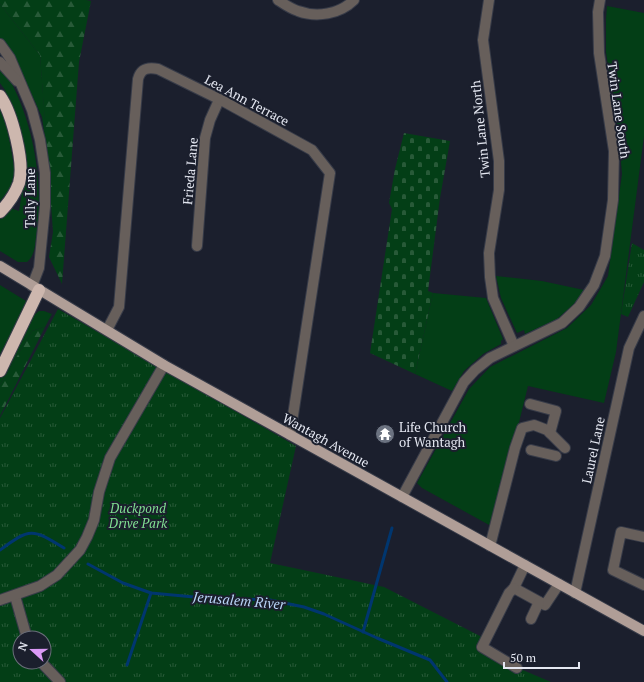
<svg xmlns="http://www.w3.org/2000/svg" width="644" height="682" viewBox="0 0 644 682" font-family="'PT Serif',serif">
	<defs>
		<pattern id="forest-firs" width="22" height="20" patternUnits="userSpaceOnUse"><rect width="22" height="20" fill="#033e16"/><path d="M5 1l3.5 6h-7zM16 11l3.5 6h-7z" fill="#285a38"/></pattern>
		<pattern id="cemetery-stones" width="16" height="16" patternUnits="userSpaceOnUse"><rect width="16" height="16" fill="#033e16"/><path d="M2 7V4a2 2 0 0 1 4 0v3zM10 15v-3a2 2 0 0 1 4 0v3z" fill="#285a38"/></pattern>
		<pattern id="park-tufts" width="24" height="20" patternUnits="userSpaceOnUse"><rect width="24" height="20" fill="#033e16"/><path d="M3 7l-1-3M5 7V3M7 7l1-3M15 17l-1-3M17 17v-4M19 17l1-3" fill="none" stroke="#285a38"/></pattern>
	</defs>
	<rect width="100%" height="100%" fill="#1b1f2d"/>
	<g fill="#033e16">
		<polygon points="0,4 40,55 48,158 42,117 26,82 0,38"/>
		<polygon points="607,6 644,13 644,136 616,352 604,403 528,386 493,527 491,526 422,488 417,483 469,389 490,367 567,328 591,305 608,276 622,174 619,138 606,52 606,19"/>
		<path d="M0,67C4,72 9,77 11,82C34,126 43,182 37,231C35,243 36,254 27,262H18L0,251V219L10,208L19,211L25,174L20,130L5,90L0,83Z"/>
		<polygon points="0,108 7,127 15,172 10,189 0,201"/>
		<polygon points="496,276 542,281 584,290 574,304 557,319 525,334 524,330 517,333 501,298"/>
		<polygon points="0,285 26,301 27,304 0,354"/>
		<polygon points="433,293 486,298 503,339 501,341 501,344 483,354 464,371 452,391 415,374"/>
		<polygon points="39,311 44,311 52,314 45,327 32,331 0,385 0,378 9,365 34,315"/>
	</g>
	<g fill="url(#forest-firs)">
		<polygon points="0,0 86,0 91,1 79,62 62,284 49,257 53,232 40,55 0,4"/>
		<polygon points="45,327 0,416 0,385 32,331"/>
	</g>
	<polygon fill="url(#cemetery-stones)" points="404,133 450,141 440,198 428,291 433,293 415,374 370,353 392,209 389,203 395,169"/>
	<g fill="url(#park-tufts)" fill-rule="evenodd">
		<polygon points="632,243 644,250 644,282 628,317 621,314"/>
		<path d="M58,309L296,446L270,563L384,587L482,637L483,653L551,682H0V418ZM20,638H44V662H20Z"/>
	</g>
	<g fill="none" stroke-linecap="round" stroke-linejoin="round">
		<g stroke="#00366f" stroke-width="3">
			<path d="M0,550C30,528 32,528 64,548"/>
			<polyline points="88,564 123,583 151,593 205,598 270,600 304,607 324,614 377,638 430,660 447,682"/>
			<polyline points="363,632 392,528"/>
			<polyline points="127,665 151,593"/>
		</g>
		<g stroke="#373b48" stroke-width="12">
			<g id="minor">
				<path d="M278,0C284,4 291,9 298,11C317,18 340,14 354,0"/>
				<polyline points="489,0 483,40 499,161 499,190 489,253 490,277 493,298 514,346"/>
				<polyline points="0,44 10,58 32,110 40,140 45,173 45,207 39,268 32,286"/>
				<polyline points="0,62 17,81"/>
				<polyline points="197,246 205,138 210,120 219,100"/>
				<path d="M107,330L119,307L138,79C141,68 148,67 158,69L223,101L312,150L330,173L290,435"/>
				<polyline points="530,404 556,411 550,433"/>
				<polyline points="531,450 556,456"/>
				<polyline points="402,497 464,382 475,370 490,358 562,323 579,307 594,285 605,256 613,200 614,151 599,53 598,12 600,0"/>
				<polyline points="644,537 621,532 613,570 644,585"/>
				<polyline points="490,546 515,448 522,428 534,425 547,430 565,448"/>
				<polyline points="525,565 514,588 545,605 559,584"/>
				<polyline points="514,588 509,593 482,647 517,668"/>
				<polyline points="575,593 629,348 644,316"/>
				<polyline points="15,596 27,638"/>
				<polyline points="0,600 40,586 57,575 80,550 87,537 94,520 99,492 110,458 164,365"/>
				<polyline points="531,619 539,602"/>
				<polyline points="41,662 60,682"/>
			</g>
		</g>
		<g stroke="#373b48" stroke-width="12">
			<polyline id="major" points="0,266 164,365 644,631"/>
		</g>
		<g stroke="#373b48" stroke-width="14">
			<g id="highway">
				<path d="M0,96C12,113 25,163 19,183C15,194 8,204 0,212"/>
				<polyline points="0,371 39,290"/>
			</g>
		</g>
		<use href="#minor" stroke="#675f5b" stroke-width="10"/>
		<use href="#major" stroke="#b09e97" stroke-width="10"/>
		<use href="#highway" stroke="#cdb7ae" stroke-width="12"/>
	</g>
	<defs>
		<g id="temple-disc" transform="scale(1)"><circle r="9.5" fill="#6b7280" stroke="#1b1f2d"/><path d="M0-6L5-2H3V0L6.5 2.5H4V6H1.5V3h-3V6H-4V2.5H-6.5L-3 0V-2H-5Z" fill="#fff"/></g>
	</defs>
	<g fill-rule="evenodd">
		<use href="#temple-disc" x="385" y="434"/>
	</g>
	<g text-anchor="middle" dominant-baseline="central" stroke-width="4" stroke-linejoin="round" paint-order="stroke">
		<g font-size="13" fill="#e4e7f1" stroke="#1b1f2d">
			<text transform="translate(247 100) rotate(28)">Lea Ann Terrace</text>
			<text transform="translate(619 110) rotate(82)">Twin Lane South</text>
			<text transform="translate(480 129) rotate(-96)">Twin Lane North</text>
			<text transform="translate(190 171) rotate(-85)">Frieda Lane</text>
			<text transform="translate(30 198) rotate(-90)">Tally Lane</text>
			<text transform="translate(326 440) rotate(29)">Wantagh Avenue</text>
			<text transform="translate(593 450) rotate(-78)">Laurel Lane</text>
		</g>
		<g font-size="13" fill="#e4e7f1" stroke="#1b1f2d" text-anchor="start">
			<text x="399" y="427">Life Church<tspan x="399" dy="15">of Wantagh</tspan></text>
		</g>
		<g font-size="13" font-style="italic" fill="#80df92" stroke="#1b1f2d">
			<text x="138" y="508">Duckpond<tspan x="138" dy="15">Drive Park</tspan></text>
		</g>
		<g font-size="14" font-style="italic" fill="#b8d4f6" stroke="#1b1f2d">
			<text transform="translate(239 600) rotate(5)">Jerusalem River</text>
		</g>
	</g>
	<g transform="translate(32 650) rotate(291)"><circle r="19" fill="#1b1f2d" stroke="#6b6f7b"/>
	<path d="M0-3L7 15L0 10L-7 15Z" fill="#db99f6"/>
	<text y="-6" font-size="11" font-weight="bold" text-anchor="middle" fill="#e4e7f1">N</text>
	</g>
	<path d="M504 662v6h75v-6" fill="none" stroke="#e4e7f1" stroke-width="2"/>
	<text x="510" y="662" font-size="12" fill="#e4e7f1" stroke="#1b1f2d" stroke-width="3" paint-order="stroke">50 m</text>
</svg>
